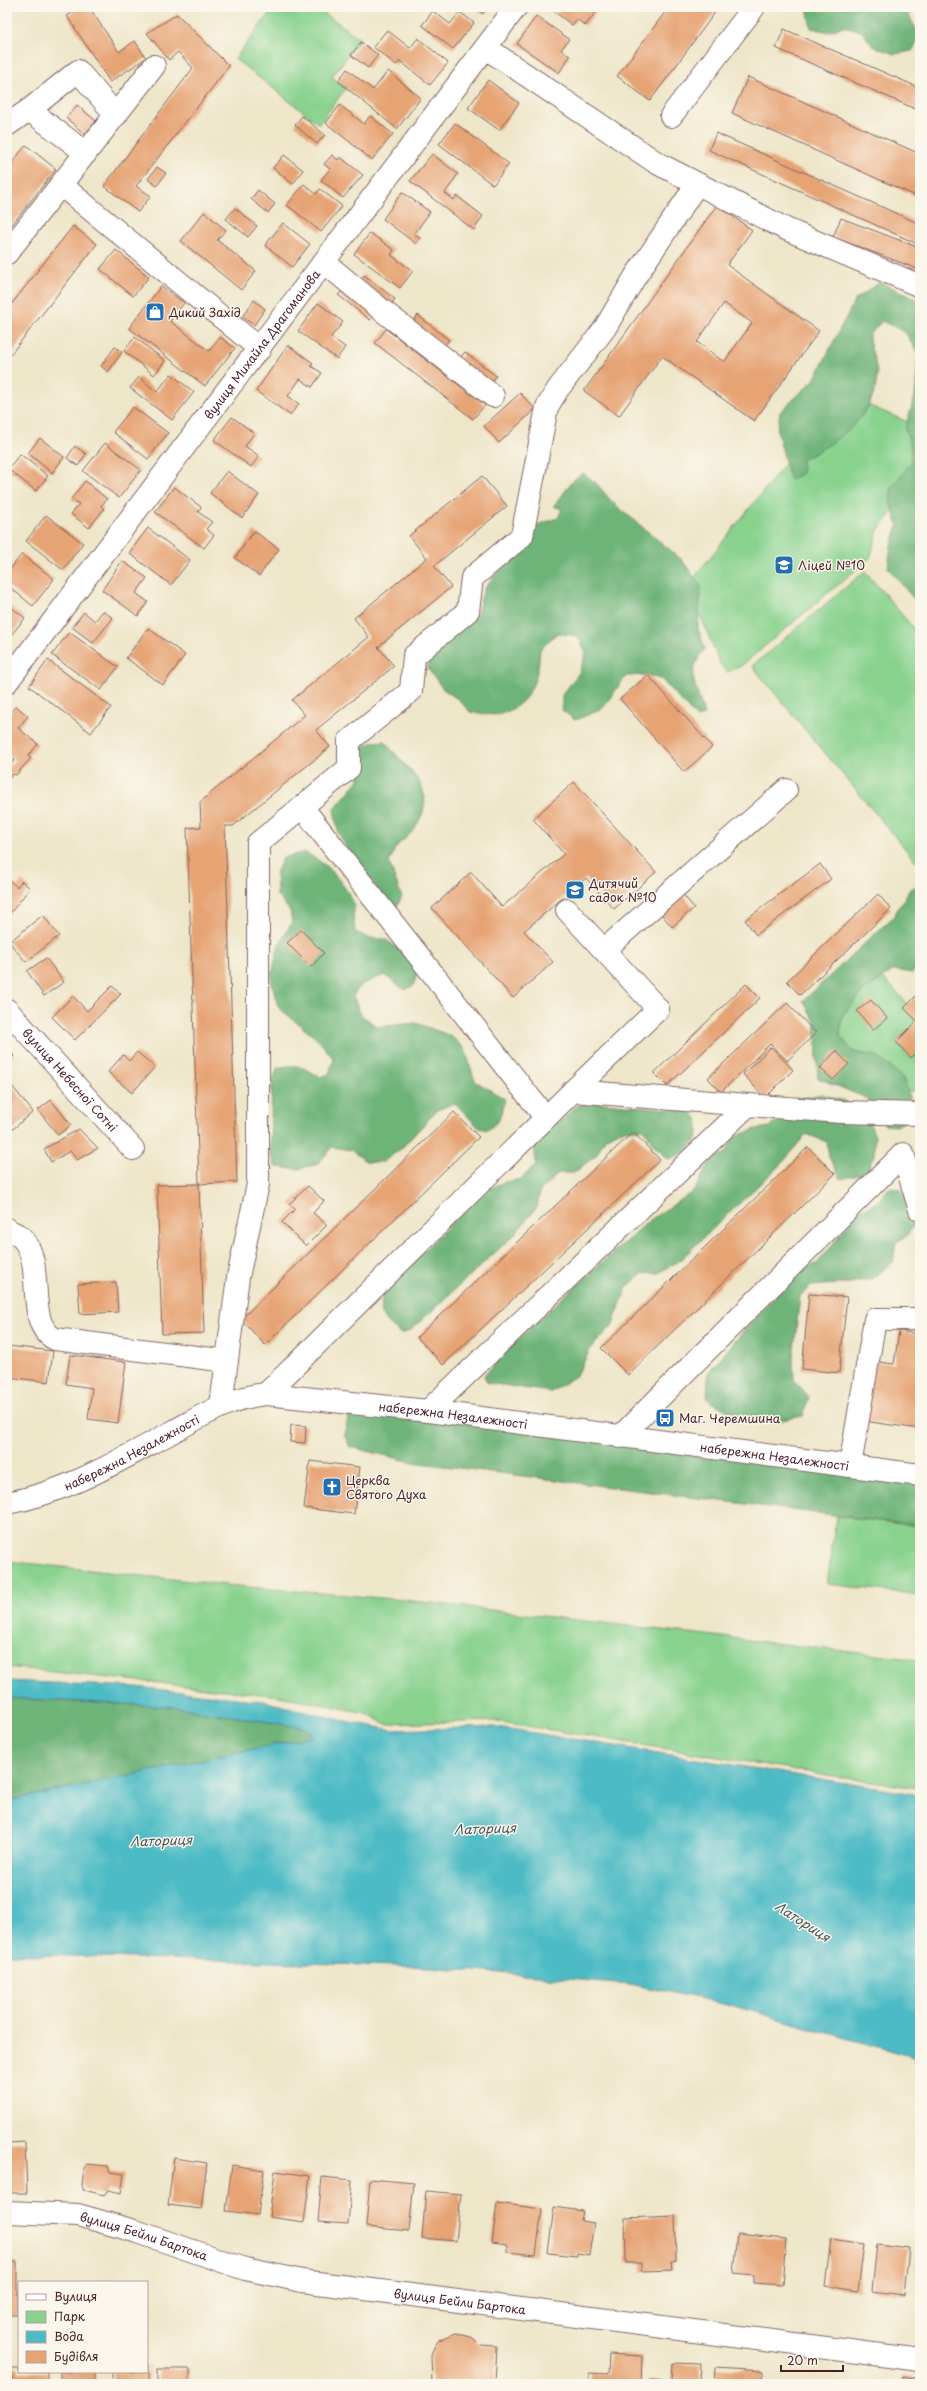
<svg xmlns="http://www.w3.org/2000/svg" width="927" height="2391" viewBox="0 0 927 2391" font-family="'Playpen Sans',sans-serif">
	<rect width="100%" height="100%" fill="#fbf7ec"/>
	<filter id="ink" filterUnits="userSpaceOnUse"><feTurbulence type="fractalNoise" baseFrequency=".025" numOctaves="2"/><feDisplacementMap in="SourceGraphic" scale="8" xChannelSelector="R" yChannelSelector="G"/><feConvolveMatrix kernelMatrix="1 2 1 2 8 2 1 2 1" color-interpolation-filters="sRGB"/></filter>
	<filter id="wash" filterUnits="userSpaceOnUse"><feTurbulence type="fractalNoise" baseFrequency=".012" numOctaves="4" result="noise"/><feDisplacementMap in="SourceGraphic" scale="16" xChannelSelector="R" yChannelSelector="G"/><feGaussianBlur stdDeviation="0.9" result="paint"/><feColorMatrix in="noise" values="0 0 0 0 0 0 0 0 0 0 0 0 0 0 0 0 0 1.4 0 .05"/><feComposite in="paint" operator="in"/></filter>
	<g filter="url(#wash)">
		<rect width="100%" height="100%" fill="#eee6c9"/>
		<g fill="#88d28e" stroke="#69785c">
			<polygon points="274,7 316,7 360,39 332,77 346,88 319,124 235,59"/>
			<polygon points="846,396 920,427 920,477 878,530 870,558 741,666 727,672 720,664 688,585 821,419"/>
			<polygon points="865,571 920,636 920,861 917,863 752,666"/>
			<polygon points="883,978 908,1004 917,1021 896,1042 911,1058 920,1049 920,1089 907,1092 903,1078 877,1056 853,1052 840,1036 842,1016 864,991"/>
			<polygon points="836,1516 920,1526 920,1595 827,1584"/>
			<polygon points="7,1561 236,1586 405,1600 920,1660 920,1788 871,1782 496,1721 386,1724 366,1713 280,1696 7,1667"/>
		</g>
		<g fill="#6eb479" stroke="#5c6a52">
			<polygon points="807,7 905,7 920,38 912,51 894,54 873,46 861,31 843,26 829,32 811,28"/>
			<path d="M880,282L920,301V606L888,568L891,546L898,526L890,502L892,487L911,463V447L905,429L915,396L918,353L905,332L882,321L869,335C869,348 877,362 877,374C876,418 836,442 802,460V473L790,480L777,430L780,412L814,380L855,300Z"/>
			<path d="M583,473L597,484L612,502L681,559L701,586L698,629L705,649C684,674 697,686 704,715L697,718L662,680L648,675L626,676L602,709L575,720L562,710V695L579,673L586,653L578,636L557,633L540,650C538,677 532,702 504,713C496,717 479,713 470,712L459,700L443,689L428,669L429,656L476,616L484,589L514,551L539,524L558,518L562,509L553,506C566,493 568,482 583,473Z"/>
			<path d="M385,741C406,771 443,788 414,829C410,836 402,840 397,846C393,851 391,858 389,863L402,897L394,911L349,852L338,832L334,809L359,780L358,763L362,747L374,742Z"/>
			<path d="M304,852C329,864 342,881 355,905L353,916L355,932L369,938L385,939L399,949L417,972L414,985L405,990L384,975L362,984L353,996L361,1015L378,1027L416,1023L451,1036L465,1049L475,1081L505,1099L499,1120L488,1130L479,1128L455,1103L437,1110L402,1148L383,1162H367L351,1150L332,1147L318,1164L298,1169L276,1167L270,1153L272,1084L277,1068C297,1063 303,1067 320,1077L329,1074L334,1059L318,1040L278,1007L271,979L279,944L292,923L290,911L277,895L276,873L283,858Z"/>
			<polygon points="920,884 920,966 912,973 894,970 864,991 842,1016 840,1036 853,1052 877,1056 903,1078 909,1097 907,1121 896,1126 885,1125 866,1098 818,1078 815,1021 803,1001 893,917 910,889"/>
			<polygon points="822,1094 847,1102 870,1124 875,1136 874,1156 866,1173 841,1179 829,1157 827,1142 806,1134 784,1161 679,1261 658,1273 642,1274 627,1287 612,1326 591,1348 577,1375 551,1392 488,1383 484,1376 510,1347 561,1299 650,1220 694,1191 712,1158 726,1153 734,1137 756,1129 770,1127 804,1098"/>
			<path d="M593,1102L689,1111L697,1118C697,1123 699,1130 698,1134C695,1147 680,1156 668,1159L655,1146L644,1129L621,1130L605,1138L596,1155L574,1173H559L540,1191L537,1207L515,1234L410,1331L401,1334C381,1319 379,1316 383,1291L469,1206L489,1189L505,1182L521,1179L536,1165L534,1146L550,1126L563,1119L577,1106Z"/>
			<polygon points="889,1188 901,1189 910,1208 914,1226 905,1237 896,1242 893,1262 874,1278 850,1283 811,1286 800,1296 793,1357 794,1380 809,1397 803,1416 776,1421 728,1411 707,1399 708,1373 759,1313 799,1269 817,1264 859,1211 876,1203"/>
			<polygon points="365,1404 920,1474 920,1526 412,1462 350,1447 344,1434 349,1415"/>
			<polygon points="7,1698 175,1707 307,1728 314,1736 7,1801"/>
		</g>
		<polygon fill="#4dbbc5" stroke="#4c6d78" points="7,1681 136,1687 263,1701 335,1719 392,1730 497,1727 920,1795 920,2059 723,2003 629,1984 429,1967 7,1954 7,1801 314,1736 306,1728 175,1707 7,1698"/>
		<g id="blocks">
			<g fill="#e6a373" fill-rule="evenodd">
				<polygon points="81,7 89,7 119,52 135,41 146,58 110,82 67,16"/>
				<polygon points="474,7 488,7 483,14"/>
				<polygon points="548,7 597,7 599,8 585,26 577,19 572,25"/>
				<polygon points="669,7 719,7 650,101 617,76"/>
				<polygon points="433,11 450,24 460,12 474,23 453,49 422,25"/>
				<polygon points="177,14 229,66 136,186 151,196 138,212 104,186 193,68 178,52 169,60 147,33"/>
				<polygon points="536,16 569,39 561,50 570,56 559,73 517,44"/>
				<polygon points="784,29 920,88 920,111 776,48"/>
				<polygon points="387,30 410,48 418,38 448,63 430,85 400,61 396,65 373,47"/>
				<polygon points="361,42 378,55 368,68 351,55"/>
				<polygon points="347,69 373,90 388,71 421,98 397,129 338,81"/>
				<polygon points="748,77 920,154 920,198 732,113"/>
				<polygon points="488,80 519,103 499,130 468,108"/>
				<polygon points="77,105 96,121 85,134 66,118"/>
				<polygon points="340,105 364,124 370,116 393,134 372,160 326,123"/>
				<polygon points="302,116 325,135 317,144 295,125"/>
				<polygon points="455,123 509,164 493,185 439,144"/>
				<polygon points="716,133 920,224 920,245 709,150"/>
				<polygon points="26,145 56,169 7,231 7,169"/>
				<polygon points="432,154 458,174 445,193 454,200 457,196 483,216 474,230 410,181"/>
				<polygon points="284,155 303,170 293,184 273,168"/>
				<polygon points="332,155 338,160 340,157 363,175 343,198 321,180 330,169 324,164"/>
				<polygon points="157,167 166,173 157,186 148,179"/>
				<polygon points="304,184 316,194 320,189 342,206 321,232 287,205"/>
				<polygon points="258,190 275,204 268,213 251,199"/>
				<polygon points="402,192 430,212 414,234 420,238 416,244 383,219"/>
				<path d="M717,205L752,230L727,265L819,331L754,421L662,356L619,416L584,391ZM724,303L752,323L724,362L697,342Z"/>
				<polygon points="235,208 257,226 248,237 226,219"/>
				<polygon points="204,212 226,230 217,240 256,271 241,290 181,241"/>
				<polygon points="841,218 920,248 920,270 833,237"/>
				<polygon points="283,223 310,244 292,267 265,245"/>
				<polygon points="73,226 97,244 7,359 7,303 10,306"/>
				<polygon points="370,233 394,250 391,255 413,271 400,288 354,254"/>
				<polygon points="116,250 149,277 133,296 100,269"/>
				<polygon points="364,275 395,299 390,306 359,282"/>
				<polygon points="161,286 184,303 170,321 209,351 220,337 235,348 205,386 129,328"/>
				<polygon points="344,289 375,313 370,320 338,295"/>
				<polygon points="254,300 265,309 254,325 242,317"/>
				<polygon points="318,303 343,322 331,337 345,347 337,359 298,331"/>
				<polygon points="418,315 449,340 444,346 412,322"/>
				<polygon points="386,329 485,405 473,419 375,343"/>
				<polygon points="135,337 165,361 154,375 124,351"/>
				<polygon points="288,345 313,363 311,366 322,373 312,387 300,379 288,396 299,404 290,415 256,391"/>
				<polygon points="115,347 122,352 108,372 101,366"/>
				<polygon points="465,352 496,376 490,383 459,359"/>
				<polygon points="171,374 194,392 172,420 130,388 139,377 157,392"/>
				<polygon points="520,393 535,409 499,443 484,426"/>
				<polygon points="133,407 168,433 148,459 113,432"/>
				<polygon points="232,417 254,433 245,446 259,456 251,467 214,440"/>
				<polygon points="40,438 64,457 52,473 28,453"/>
				<polygon points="105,443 141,470 119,498 83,471"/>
				<polygon points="75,446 86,454 78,466 67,458"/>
				<polygon points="20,454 48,476 36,491 8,469"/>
				<polygon points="227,471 259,495 242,518 210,493"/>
				<polygon points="482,476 507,506 434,566 451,587 378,647 394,666 316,730 330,747 233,826 225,826 237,1182 199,1184 187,828 201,827 200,802 305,715 292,700 369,637 354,618 427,558 409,536"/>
				<polygon points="85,481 107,499 101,506 104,509 89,528 71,514 79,504 71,499"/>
				<polygon points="174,487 201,507 198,512 212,522 206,529 214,535 204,548 155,512"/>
				<polygon points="46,515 83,543 63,570 26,541"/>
				<polygon points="148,528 190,560 171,585 129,553"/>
				<polygon points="254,531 279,549 259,576 235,558"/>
				<polygon points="22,554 54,579 33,606 7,585 7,573"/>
				<polygon points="122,561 147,578 136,593 148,602 138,616 102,590"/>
				<polygon points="7,604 25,618 7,640"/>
				<polygon points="103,611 113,618 93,643 72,627 84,612 95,621"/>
				<polygon points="148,628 185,655 163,685 126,658"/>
				<polygon points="69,632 118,667 101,690 52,655"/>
				<polygon points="48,660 111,707 91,733 29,686"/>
				<polygon points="648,675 712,747 684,772 620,699"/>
				<polygon points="16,706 28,716 18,728 38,744 28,756 31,758 16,775 13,774 7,781 7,768 15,760 7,754 7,716"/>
				<polygon points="574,782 656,872 614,909 586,878 524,931 553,962 513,998 432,908 471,872 502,907 564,854 533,819"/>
				<polygon points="820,864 831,879 756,935 745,920"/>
				<polygon points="7,878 17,887 22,881 30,888 7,917"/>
				<polygon points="681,892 694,908 672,927 659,911"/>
				<polygon points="878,894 891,909 800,995 787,981"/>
				<polygon points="43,915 59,936 26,962 9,942"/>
				<polygon points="301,930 324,953 311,967 287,943"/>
				<polygon points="46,958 64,982 44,996 27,971"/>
				<polygon points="746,984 760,998 667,1086 654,1073"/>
				<polygon points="112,986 121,994 75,1040 52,1017 73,996 87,1011"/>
				<polygon points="920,992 920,1049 911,1058 896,1042 917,1021 904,1008"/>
				<polygon points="871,1000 887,1018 873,1030 857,1011"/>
				<polygon points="787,1003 816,1033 787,1061 770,1044 721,1092 708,1078"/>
				<polygon points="771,1047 793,1070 765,1098 743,1074"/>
				<polygon points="7,1048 14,1056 7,1062"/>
				<polygon points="836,1051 849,1064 833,1080 820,1068"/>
				<polygon points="137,1052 155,1067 132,1093 108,1072 123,1055 129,1061"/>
				<polygon points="7,1080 33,1112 7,1134"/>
				<polygon points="51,1100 71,1125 58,1135 38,1110"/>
				<polygon points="454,1112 479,1137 265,1345 241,1319"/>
				<polygon points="79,1129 98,1148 77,1160 70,1151 51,1162 44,1149"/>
				<polygon points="633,1132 660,1160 443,1365 417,1337"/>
				<polygon points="808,1147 835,1174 628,1375 601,1348"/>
				<polygon points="199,1184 204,1333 162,1334 157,1185"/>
				<polygon points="308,1186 324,1201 313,1213 327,1225 306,1246 282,1222 295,1209 289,1204"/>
				<polygon points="116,1282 118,1312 80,1314 78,1284"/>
				<polygon points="809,1294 847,1297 839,1373 802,1369"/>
				<polygon points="899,1331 920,1334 920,1429 863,1421 872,1361 894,1364"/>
				<polygon points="7,1346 53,1351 49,1382 7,1377"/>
				<polygon points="70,1355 126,1362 118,1423 88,1419 92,1388 66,1384"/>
				<polygon points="291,1425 306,1426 305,1443 290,1442"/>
				<polygon points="310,1461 360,1467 354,1514 304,1508"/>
				<polygon points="25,2142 27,2193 7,2193 7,2143"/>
				<polygon points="174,2158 207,2163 201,2209 168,2205"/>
				<polygon points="87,2164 108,2166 110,2172 124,2174 121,2193 108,2190 104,2195 84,2190 82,2185 84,2168"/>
				<polygon points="232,2165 264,2170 258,2215 226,2211"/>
				<polygon points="275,2171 310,2176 304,2222 269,2217"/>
				<polygon points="322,2177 352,2180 348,2224 318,2222"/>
				<polygon points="370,2179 414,2183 409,2231 366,2227"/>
				<polygon points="426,2191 461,2194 456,2241 422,2238"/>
				<polygon points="497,2203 542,2209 536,2255 507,2252 507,2245 492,2243"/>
				<polygon points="554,2207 583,2211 581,2221 594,2223 589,2255 577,2253 577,2256 548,2253"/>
				<polygon points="675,2216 676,2262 672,2262 673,2270 641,2271 641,2263 626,2263 625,2218"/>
				<polygon points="738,2234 786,2239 782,2285 754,2283 754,2276 734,2274"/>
				<polygon points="831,2239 864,2244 858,2291 825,2286"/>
				<polygon points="877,2244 909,2248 904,2295 872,2291"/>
				<rect x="7" y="2262" width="10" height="53"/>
				<polygon points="456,2333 473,2338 480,2345 497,2346 495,2384 432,2384 431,2356 434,2347 439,2340"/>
				<polygon points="609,2354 642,2356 641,2384 589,2384 589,2373 608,2374"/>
				<polygon points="672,2363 701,2364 700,2384 650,2384 650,2380 671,2381"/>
				<polygon points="147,2366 149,2366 149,2384 113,2384 113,2372 147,2372"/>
				<polygon points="12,2368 19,2368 19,2372 48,2372 48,2384 12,2384"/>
				<polygon points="715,2368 763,2371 763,2384 714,2384"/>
				<rect x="158" y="2369" width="32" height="15"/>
				<rect x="60" y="2372" width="35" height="12"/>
				<polygon points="902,2376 920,2379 920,2384 901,2384"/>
			</g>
		</g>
	</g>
	<g filter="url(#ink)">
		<use href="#blocks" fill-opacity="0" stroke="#836562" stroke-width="1"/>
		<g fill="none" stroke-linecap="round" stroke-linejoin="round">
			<g stroke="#836562" stroke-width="24">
				<g id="minor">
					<polyline points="486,48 657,163 786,229 920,286"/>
					<polyline points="671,116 754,7"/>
					<polyline points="7,125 29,110"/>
					<polyline points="86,153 29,110 78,71 116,115"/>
					<polyline points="61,185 260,349"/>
					<polyline points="7,253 154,66"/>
					<polyline points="325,263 383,311 493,396"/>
					<path id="s1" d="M7,682L516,7"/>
					<polyline points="302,807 545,1117"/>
					<polyline points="567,910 658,1009 573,1091"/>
					<polyline points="604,950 786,790"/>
					<path id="s2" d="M7,1010L133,1149"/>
					<path d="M7,1229C11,1232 17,1234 21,1237C47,1262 23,1323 55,1339L227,1361"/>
					<polyline points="266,1394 573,1091 748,1105"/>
					<polyline points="221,1405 238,1277 258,1184 258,843 349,768 349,741 411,691 414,656 468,611 472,578 522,536 547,407 558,389 605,328 635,277 697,184"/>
					<polyline points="428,1411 748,1105 841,1112 920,1114"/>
					<polyline points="620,1437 903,1154 920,1210"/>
					<polyline points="850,1466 875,1319 920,1319"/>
					<path id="s3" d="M7,1503C68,1492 120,1460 174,1431C204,1415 231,1397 266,1394L428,1411L920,1475"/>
					<path id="s4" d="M7,2212L78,2215L138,2232L245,2269L302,2281L920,2360"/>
				</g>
			</g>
			<use href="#minor" stroke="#fff" stroke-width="22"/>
		</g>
	</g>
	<defs>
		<g id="shop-square" transform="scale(1)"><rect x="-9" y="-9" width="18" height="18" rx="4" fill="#1f6fb2" stroke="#fbf7ec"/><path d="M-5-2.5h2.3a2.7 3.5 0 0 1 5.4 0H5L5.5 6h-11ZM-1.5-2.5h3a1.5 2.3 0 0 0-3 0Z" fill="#fff"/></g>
		<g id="school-square" transform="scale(1)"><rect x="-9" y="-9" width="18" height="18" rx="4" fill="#1f6fb2" stroke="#fbf7ec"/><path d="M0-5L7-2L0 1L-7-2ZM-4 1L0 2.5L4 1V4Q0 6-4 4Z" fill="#fff"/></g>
		<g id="bus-square" transform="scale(1)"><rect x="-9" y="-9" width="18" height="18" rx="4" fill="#1f6fb2" stroke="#fbf7ec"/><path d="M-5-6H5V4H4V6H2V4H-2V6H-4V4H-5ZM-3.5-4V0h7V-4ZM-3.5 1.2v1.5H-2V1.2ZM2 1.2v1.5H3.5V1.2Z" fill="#fff"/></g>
		<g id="church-square" transform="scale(1)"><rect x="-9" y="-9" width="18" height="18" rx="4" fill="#1f6fb2" stroke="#fbf7ec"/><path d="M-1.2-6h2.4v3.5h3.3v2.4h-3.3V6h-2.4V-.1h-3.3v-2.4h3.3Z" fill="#fff"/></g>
	</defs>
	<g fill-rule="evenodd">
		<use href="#shop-square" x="155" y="312"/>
		<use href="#school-square" x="784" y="565"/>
		<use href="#school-square" x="575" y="890"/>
		<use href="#bus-square" x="665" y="1418"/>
		<use href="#church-square" x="332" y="1487"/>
	</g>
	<g text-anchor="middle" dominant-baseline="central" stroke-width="3" stroke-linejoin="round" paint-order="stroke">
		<g font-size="12" fill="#4a1f2b" stroke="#fbf7ec" text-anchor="start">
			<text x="169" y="312">Дикий Захід</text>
			<text x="798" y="565">Ліцей №10</text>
			<text x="589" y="883">Дитячий<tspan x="589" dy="14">садок №10</tspan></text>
			<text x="679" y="1418">Маг. Черемшина</text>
			<text x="346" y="1480">Церква<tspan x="346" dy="14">Святого Духа</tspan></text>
		</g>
		<g font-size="12" fill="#4a1f2b" stroke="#fbf7ec">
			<text stroke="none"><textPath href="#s1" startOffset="423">вулиця Михайла Драгоманова</textPath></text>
			<text stroke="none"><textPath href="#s2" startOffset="94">вулиця Небесної Сотні</textPath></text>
			<text stroke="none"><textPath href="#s3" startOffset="471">набережна Незалежності</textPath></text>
			<text stroke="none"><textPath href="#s3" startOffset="135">набережна Незалежності</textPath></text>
			<text stroke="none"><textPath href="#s3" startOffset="795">набережна Незалежності</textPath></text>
			<text stroke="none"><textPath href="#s4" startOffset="140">вулиця Бейли Бартока</textPath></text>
			<text stroke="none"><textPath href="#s4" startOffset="464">вулиця Бейли Бартока</textPath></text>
		</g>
		<g font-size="13" font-style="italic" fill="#4b5661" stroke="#fbf7ec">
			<text transform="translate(485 1828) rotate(-2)">Латориця</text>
			<text transform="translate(161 1840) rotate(-2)">Латориця</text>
			<text transform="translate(803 1921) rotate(33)">Латориця</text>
		</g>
	</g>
	<rect width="927" height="2391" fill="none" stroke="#fbf7ec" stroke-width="24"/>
	<rect x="18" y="2281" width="130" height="92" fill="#fbf7ec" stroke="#b4a19f"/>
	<rect x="26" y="2294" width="20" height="6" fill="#ffffff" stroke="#b4a19f"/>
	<text x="54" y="2301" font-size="12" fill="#4a1f2b">Вулиця</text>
	<rect x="26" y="2311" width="20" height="12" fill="#88d28e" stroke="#b4a19f"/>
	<text x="54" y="2321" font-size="12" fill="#4a1f2b">Парк</text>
	<rect x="26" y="2331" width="20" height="12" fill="#4dbbc5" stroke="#b4a19f"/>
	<text x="54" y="2341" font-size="12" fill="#4a1f2b">Вода</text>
	<rect x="26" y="2351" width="20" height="12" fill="#e6a373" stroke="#b4a19f"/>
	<text x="54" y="2361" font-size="12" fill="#4a1f2b">Будівля</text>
	<path d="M781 2365v6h62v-6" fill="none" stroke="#4a1f2b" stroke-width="2"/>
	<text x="787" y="2365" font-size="12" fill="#4a1f2b" stroke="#fbf7ec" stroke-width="3" paint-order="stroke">20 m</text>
</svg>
